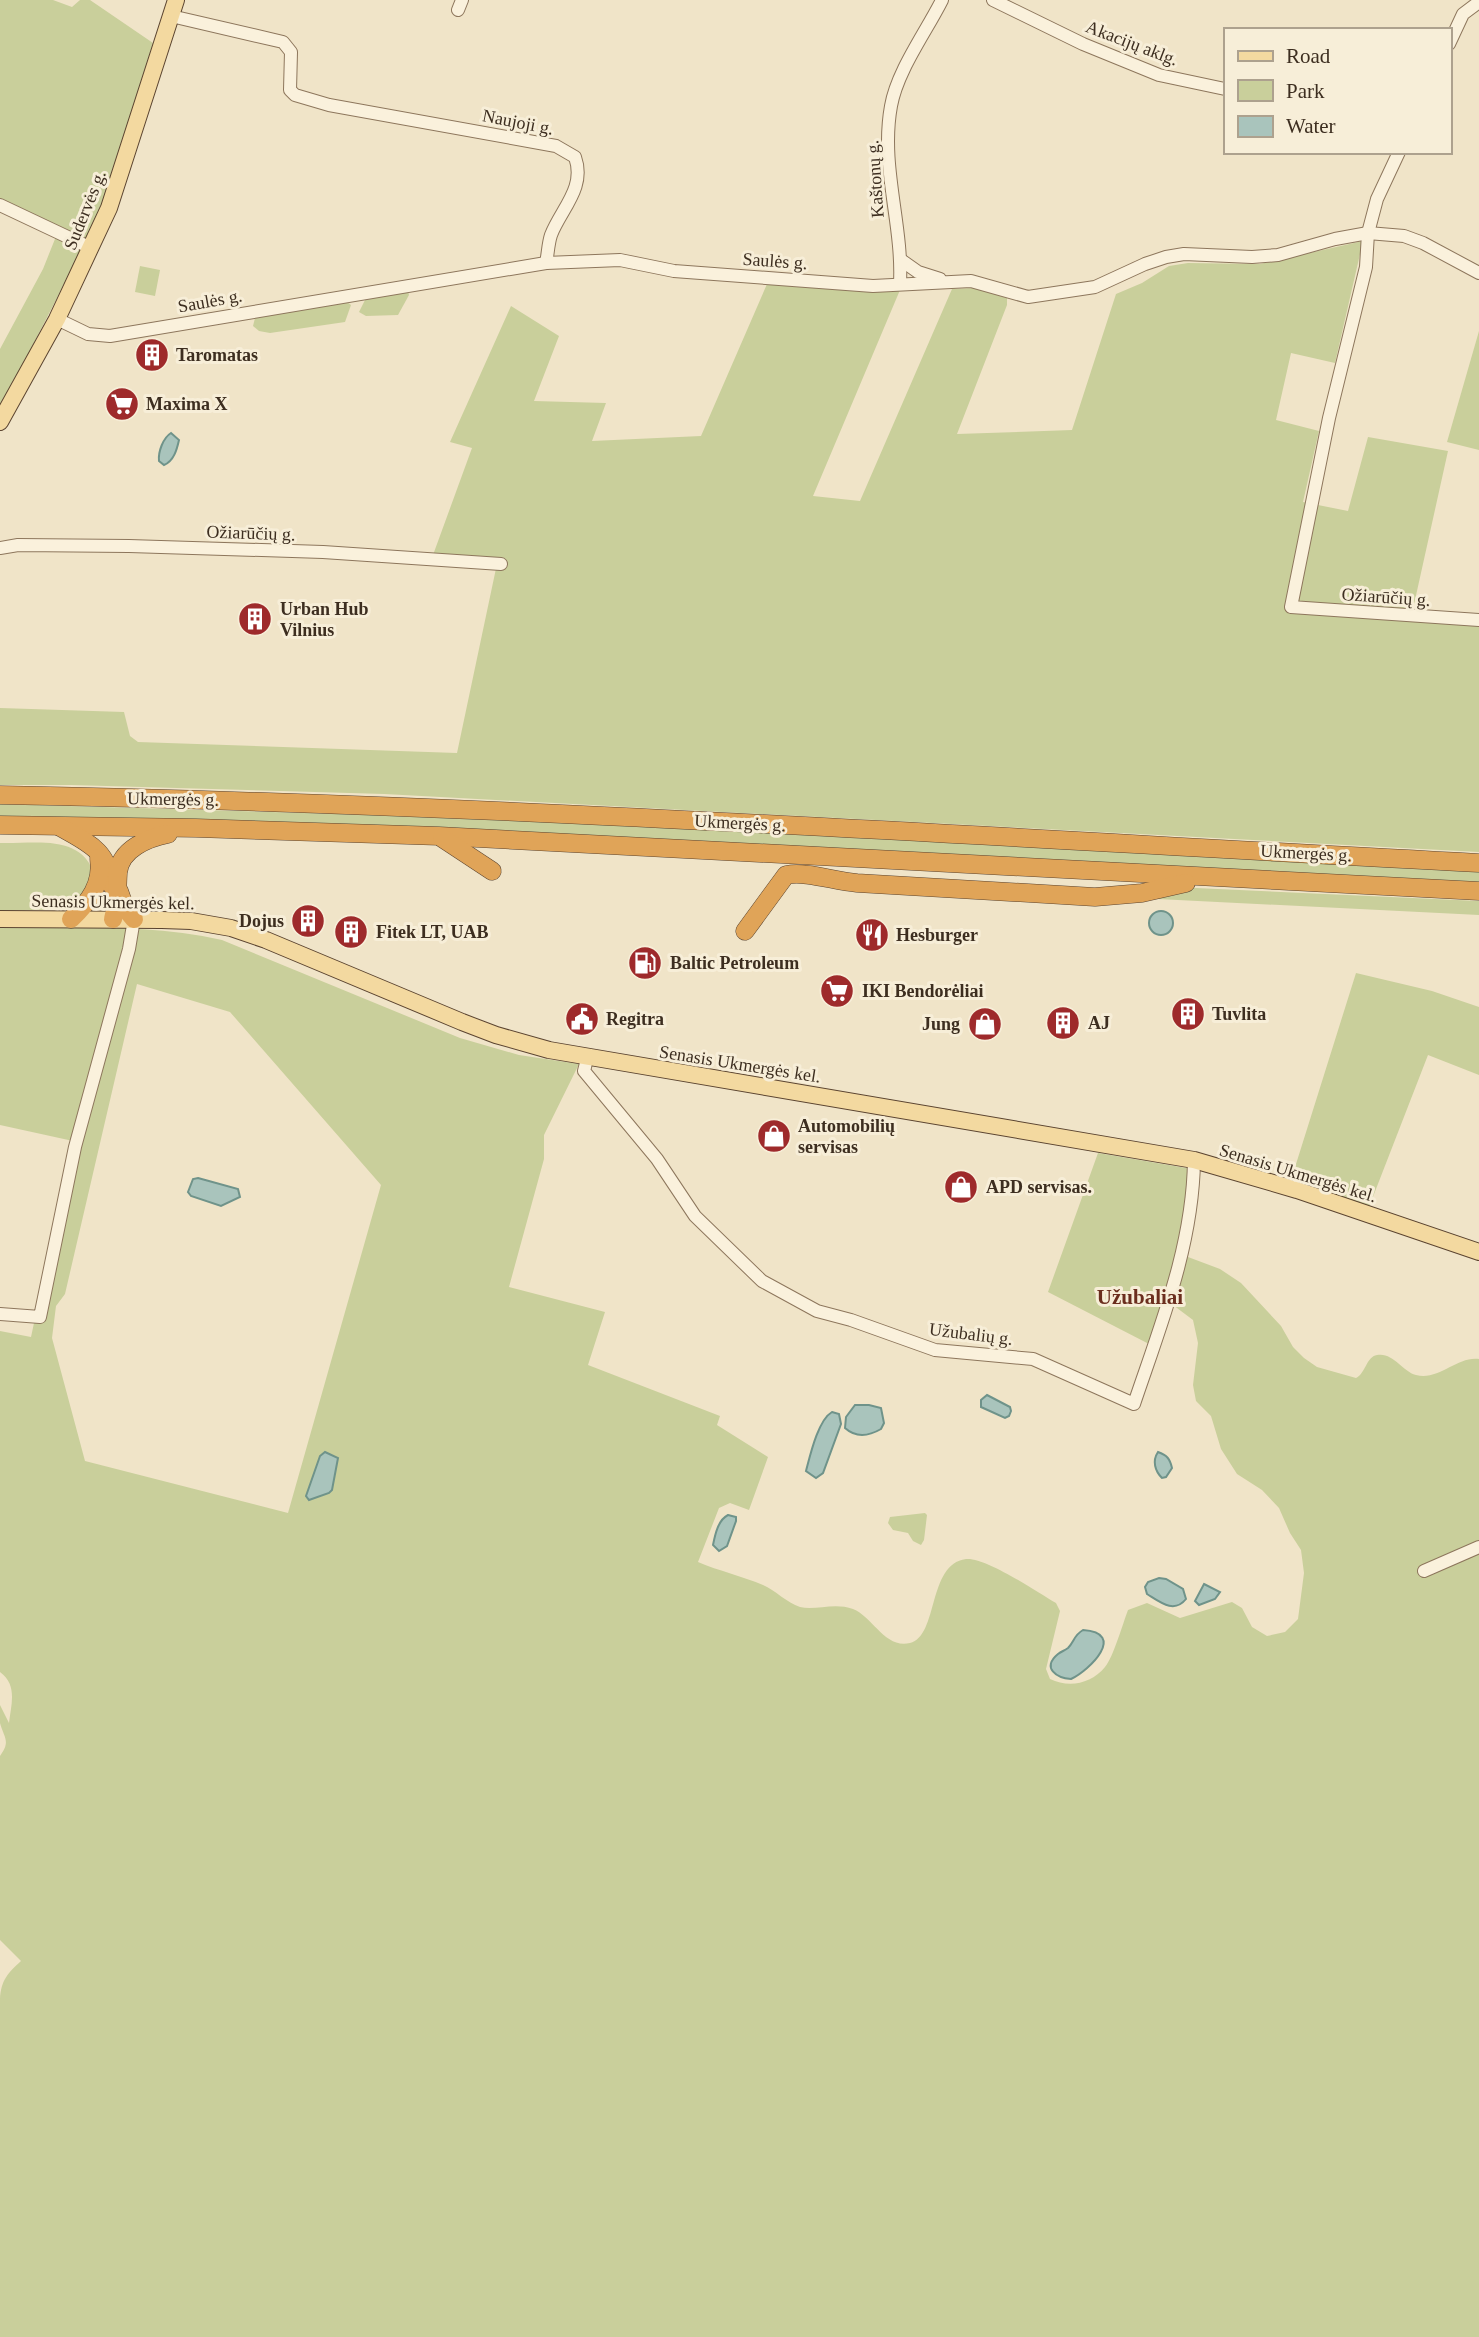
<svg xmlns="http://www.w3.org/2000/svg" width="1479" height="2337" viewBox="0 0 1479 2337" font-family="'Times New Roman',serif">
	<rect width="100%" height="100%" fill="#f0e4c8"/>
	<g fill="#c9cf9b" fill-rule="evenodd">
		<polygon points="0,0 53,0 72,7 80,0 90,0 153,43 103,202 80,253 0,409 0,349 43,269 59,229 0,200"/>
		<polygon points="1363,241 1335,363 1291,353 1276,420 1319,431 1303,502 1348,511 1368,437 1448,451 1413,609 1479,616 1479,852 384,794 71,785 0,785 0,708 124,712 130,736 138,742 457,753 498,559 433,555 472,448 450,442 511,306 559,336 534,401 606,403 592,441 701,436 767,284 900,290 813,496 860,501 952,289 974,288 1007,298 1007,305 957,434 1072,430 1116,294 1142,283 1169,266 1188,263 1260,264"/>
		<polygon points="140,266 160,270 155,296 135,292"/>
		<polygon points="408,291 409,295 398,315 366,316 359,312 365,300"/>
		<polygon points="347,302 351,305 345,322 270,333 259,331 253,326 255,318"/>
		<polygon points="1479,331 1479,450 1447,442"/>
		<polygon points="0,804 582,821 1479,870 1479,884 0,819"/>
		<path d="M0,843C37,844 83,833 95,877L77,904L66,909L0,911Z"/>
		<polygon points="1174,887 1479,901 1479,915 1138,898"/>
		<path d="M63,926C116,928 170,928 222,940L460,1038L519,1055L579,1064L544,1135V1159L509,1287L605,1312L588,1365L720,1416L717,1425L768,1457L749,1510L730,1503L719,1508L698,1562C719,1571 742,1576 763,1585C775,1590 787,1603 800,1607C815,1611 834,1602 853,1609C873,1617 885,1649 910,1643C939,1636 927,1564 966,1559C986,1557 1037,1592 1056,1603L1060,1611L1046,1669L1050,1679C1069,1688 1091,1684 1105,1667C1113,1658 1123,1623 1128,1610L1147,1603L1180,1618L1232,1602L1242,1608L1252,1627L1267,1636L1285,1632L1298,1619L1304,1573L1301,1550L1290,1533L1279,1508L1262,1490L1237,1474L1221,1449L1211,1416L1196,1401L1193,1385L1198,1343L1193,1320L1173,1305L1149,1344L1048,1292L1098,1153L1198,1170L1188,1257L1220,1269L1241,1283L1281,1326L1293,1347L1304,1358L1317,1367L1356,1378C1366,1373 1366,1357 1377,1355C1393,1352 1402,1371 1416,1375C1439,1381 1457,1356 1479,1359V2337H0V1999C1,1980 8,1973 21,1961L0,1940V1756C11,1741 4,1738 0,1723C0,1718 0,1711 0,1705L9,1723C11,1705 18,1685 0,1672V1331L31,1337L73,1141L0,1125V927ZM137,984L230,1012L381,1185L288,1513L85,1461L52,1338L56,1306L65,1294Z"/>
		<polygon points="1356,973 1432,991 1479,1007 1479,1075 1428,1055 1369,1207 1291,1180"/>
		<polygon points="925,1513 927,1515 924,1540 921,1545 913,1541 908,1533 893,1530 888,1523 890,1517"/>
	</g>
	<g fill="#a9c4bc" stroke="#6f938a" stroke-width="2">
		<path d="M171,433L179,440C177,449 174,461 164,465L159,461C158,452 163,438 171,433Z"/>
		<circle cx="1161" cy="923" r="12"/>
		<polygon points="198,1178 238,1189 240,1197 221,1206 191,1196 188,1192 193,1179"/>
		<polygon points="987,1395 1010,1407 1011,1411 1009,1416 1005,1418 981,1407 981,1400"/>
		<path d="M855,1405H869L881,1408L884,1423L881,1429C869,1436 856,1438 845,1428L846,1417Z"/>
		<path d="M832,1412L839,1414L841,1424L823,1473L816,1478L806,1471C810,1456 818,1420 832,1412Z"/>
		<polygon points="325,1452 338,1458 332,1490 329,1493 309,1500 306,1496 320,1456"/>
		<path d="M1158,1452C1167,1455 1170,1459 1172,1468L1166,1477L1162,1478C1155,1471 1152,1461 1158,1452Z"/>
		<path d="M728,1515L736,1517V1521L727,1546L719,1551L713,1545C715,1535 718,1520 728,1515Z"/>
		<path d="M1159,1578L1166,1579L1183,1589L1186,1599C1174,1614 1160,1602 1147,1594L1145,1587L1148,1582Z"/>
		<polygon points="1204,1584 1220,1592 1215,1599 1199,1605 1195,1601"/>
		<path d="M1083,1630C1127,1633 1090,1670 1071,1679C1057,1678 1041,1668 1058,1654C1062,1651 1064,1651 1068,1648C1074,1642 1074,1635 1083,1630Z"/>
	</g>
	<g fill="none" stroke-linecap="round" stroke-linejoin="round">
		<g stroke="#8d765c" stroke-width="14">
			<g id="minor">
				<polyline points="993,0 1083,44 1159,75 1225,89"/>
				<polyline points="458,10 462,0"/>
				<path d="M171,16L283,42L291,52L290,90L295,95L329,105L556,146L575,157C586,188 561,209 551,235C548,244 548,254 546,263"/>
				<polyline points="1449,44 1463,14 1479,2"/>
				<polyline points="1399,152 1377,199 1368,233 1366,267 1329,418 1291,607 1479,620"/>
				<polyline points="0,205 91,248"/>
				<polyline points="901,260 918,272 940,279"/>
				<path d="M900,283C903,224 880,166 891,106C897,71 926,32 942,0"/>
				<polyline points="57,319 88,334 110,336 546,263 620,260 674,271 873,286 971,281 1028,297 1095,287 1145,264 1166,257 1184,254 1252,257 1278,255 1335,239 1368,233 1404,236 1423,243 1479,273"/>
				<polyline points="0,548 18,545 129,546 323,552 501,564"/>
				<path d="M587,1059L584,1071L657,1159L695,1216L762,1281L817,1311L851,1320L935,1350L1033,1359L1134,1404C1161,1324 1193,1245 1194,1160"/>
				<polyline points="0,1314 40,1317 75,1147 129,949 134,919"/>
				<polyline points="1424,1571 1479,1547"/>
			</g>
		</g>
		<g stroke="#5b4430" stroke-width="18">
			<g id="major">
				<polyline points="0,422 57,319 109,208 176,0"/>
				<polyline points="0,919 162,920 191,921 231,928 266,940 462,1022 496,1035 549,1050 1194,1160 1297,1190 1479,1252"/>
			</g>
		</g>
		<g stroke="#5b4430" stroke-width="19">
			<g id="highway">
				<path d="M0,795C494,804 986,837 1479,863"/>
				<polyline points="0,825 196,828 439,836 1479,891"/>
				<path d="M60,827C88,843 108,850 112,886"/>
				<polyline points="442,838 492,871"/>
				<polyline points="119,891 125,908 134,919"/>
				<path d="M71,919C89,902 103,884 99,858"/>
				<path d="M113,919C118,903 117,889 118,873C120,849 148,838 168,834"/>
				<path d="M745,931L786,875C806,871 834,881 857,883L1095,897L1142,893L1186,883"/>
			</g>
		</g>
		<use href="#minor" stroke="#faf1dc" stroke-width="12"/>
		<use href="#major" stroke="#f3d9a0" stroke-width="16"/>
		<use href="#highway" stroke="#e0a458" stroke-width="18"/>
	</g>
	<defs>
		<g id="building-disc" transform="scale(1.75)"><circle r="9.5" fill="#9e2a2b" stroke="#f7eed8"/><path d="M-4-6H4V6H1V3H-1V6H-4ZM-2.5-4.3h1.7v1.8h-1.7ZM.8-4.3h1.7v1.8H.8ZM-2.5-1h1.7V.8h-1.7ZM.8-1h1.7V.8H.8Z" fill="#fff"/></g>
		<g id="supermarket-disc" transform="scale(1.75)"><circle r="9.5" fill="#9e2a2b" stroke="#f7eed8"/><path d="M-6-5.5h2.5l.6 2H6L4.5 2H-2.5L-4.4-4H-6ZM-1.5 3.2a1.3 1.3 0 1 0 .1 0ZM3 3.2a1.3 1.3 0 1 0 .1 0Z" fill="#fff"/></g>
		<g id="restaurant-disc" transform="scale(1.75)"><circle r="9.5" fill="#9e2a2b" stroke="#f7eed8"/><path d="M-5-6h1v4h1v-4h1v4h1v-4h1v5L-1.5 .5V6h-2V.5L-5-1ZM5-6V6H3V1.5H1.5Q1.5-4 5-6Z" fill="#fff"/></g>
		<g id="fuel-disc" transform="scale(1.75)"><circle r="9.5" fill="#9e2a2b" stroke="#f7eed8"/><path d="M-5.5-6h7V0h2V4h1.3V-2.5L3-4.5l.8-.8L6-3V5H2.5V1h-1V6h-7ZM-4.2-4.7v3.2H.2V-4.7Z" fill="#fff"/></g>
		<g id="civic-disc" transform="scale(1.75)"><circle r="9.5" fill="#9e2a2b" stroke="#f7eed8"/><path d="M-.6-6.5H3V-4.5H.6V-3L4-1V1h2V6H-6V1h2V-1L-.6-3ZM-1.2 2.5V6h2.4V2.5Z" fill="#fff"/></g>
		<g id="shop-disc" transform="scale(1.75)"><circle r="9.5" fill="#9e2a2b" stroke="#f7eed8"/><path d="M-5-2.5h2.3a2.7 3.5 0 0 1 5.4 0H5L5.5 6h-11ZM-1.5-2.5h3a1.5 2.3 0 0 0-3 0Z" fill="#fff"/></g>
	</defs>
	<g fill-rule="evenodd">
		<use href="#building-disc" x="152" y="355"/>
		<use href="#supermarket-disc" x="122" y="404"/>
		<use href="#building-disc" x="255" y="619"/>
		<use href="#building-disc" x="308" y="921"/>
		<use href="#building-disc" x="351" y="932"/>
		<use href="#restaurant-disc" x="872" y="935"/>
		<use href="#fuel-disc" x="645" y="963"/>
		<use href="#supermarket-disc" x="837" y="991"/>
		<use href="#building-disc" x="1188" y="1014"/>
		<use href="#civic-disc" x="582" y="1019"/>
		<use href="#building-disc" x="1063" y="1023"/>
		<use href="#shop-disc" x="985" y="1024"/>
		<use href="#shop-disc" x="774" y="1136"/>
		<use href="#shop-disc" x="961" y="1187"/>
	</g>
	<g text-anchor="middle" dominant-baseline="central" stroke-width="6" stroke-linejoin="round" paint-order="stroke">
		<g font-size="18" fill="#3d2e20" stroke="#f7eed8">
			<text transform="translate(1132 43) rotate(21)">Akacijų aklg.</text>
			<text transform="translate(518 122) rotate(11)">Naujoji g.</text>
			<text transform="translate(875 179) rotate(-94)">Kaštonų g.</text>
			<text transform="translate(85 210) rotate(-68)">Sudervės g.</text>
			<text transform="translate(775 261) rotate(4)">Saulės g.</text>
			<text transform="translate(210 301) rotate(-10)">Saulės g.</text>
			<text transform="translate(251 533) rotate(2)">Ožiarūčių g.</text>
			<text transform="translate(1386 597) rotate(4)">Ožiarūčių g.</text>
			<text transform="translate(173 799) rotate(1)">Ukmergės g.</text>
			<text transform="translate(740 823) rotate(3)">Ukmergės g.</text>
			<text transform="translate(1306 853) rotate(3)">Ukmergės g.</text>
			<text transform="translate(113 902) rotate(1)">Senasis Ukmergės kel.</text>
			<text transform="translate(740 1064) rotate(9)">Senasis Ukmergės kel.</text>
			<text transform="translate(1298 1173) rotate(17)">Senasis Ukmergės kel.</text>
			<text transform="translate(971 1334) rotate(7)">Užubalių g.</text>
		</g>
		<g font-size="18" font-weight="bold" fill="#3d2e20" stroke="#f7eed8" text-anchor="start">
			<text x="176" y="355">Taromatas</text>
			<text x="146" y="404">Maxima X</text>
			<text x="280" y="609">Urban Hub<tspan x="280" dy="21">Vilnius</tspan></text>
			<text x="284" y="921" text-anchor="end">Dojus</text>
			<text x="376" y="932">Fitek LT, UAB</text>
			<text x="896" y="935">Hesburger</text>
			<text x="670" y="963">Baltic Petroleum</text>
			<text x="862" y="991">IKI Bendorėliai</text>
			<text x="1212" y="1014">Tuvlita</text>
			<text x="606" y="1019">Regitra</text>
			<text x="1088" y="1023">AJ</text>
			<text x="960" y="1024" text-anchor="end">Jung</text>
			<text x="798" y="1126">Automobilių<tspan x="798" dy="21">servisas</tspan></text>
			<text x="986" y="1187">APD servisas.</text>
		</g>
		<g font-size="21" font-weight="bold" fill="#6b2e1e" stroke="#f7eed8">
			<text x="1140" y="1297">Užubaliai</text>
		</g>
	</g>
	<rect x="1224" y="28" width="228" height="126" fill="#f7eed8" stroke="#ada18e" stroke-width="2"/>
	<rect x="1238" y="51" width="35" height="10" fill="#f3d9a0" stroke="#ada18e" stroke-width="2"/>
	<text x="1286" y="63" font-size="21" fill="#3d2e20">Road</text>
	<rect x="1238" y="80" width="35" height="21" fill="#c9cf9b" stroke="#ada18e" stroke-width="2"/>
	<text x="1286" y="98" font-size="21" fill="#3d2e20">Park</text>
	<rect x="1238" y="116" width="35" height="21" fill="#a9c4bc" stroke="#ada18e" stroke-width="2"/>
	<text x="1286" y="133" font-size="21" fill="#3d2e20">Water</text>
</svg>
